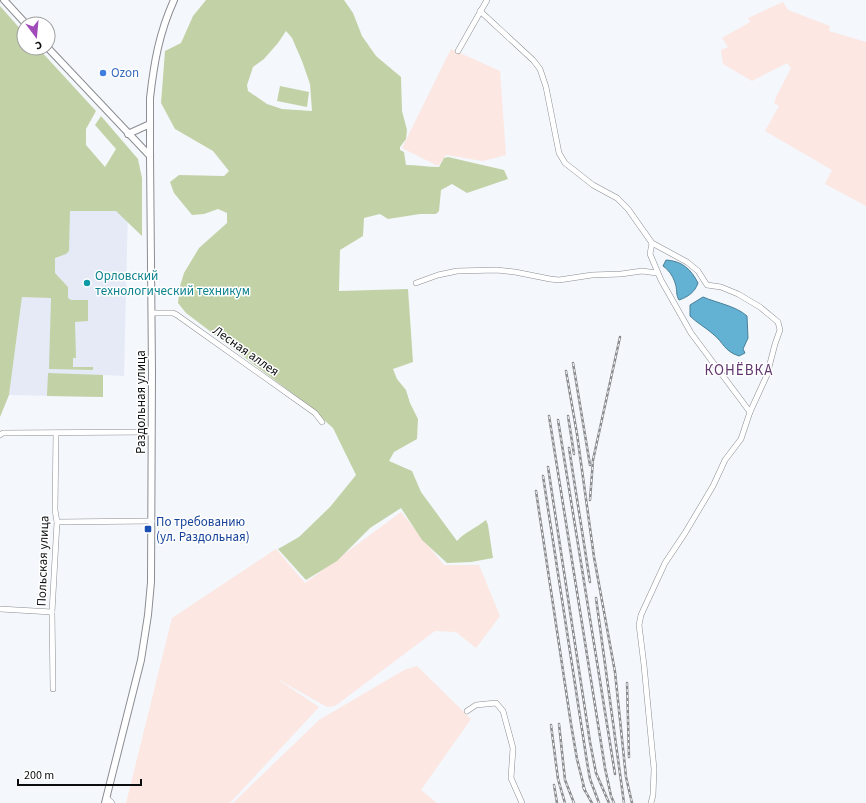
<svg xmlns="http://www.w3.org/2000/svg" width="866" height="803" viewBox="0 0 866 803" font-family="'Source Sans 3',sans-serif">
	<rect width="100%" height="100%" fill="#f4f7fc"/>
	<polygon fill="#e5eaf6" points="67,207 128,209 124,376 103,375 103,397 9,395 22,297"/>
	<g fill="#fce7e2">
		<polygon points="783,2 788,10 830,26 829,31 866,42 866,206 825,184 832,170 765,131 779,106 774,103 776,97 791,68 787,63 752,81 723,64 721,50 728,47 722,38 750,22 748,18"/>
		<polygon points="451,49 500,71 506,155 483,161 446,155 438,166 402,148"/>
		<polygon points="401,512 444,565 479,565 500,616 476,648 456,632 435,631 335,706 327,707 274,677 319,707 230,803 126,803 172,618 276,549 305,583"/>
		<polygon points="417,666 471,719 421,790 437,803 233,803 319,720 404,670"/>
	</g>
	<g fill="#c2d2a6" fill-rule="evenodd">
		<path d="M206,0H344L353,13L362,36L376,56L401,77L402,111L407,130L406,139L400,147V150L404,152L406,165C417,165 428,167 439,167L444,158L448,157L504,170L508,179L467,193L452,184L441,190L439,211L436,214H420L388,219L380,214L364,218L363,236L340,250L339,291L408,289L413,362L393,369L397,379L406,390L410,403L418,419L417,439L394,452L389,461L412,471L421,492L457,541C465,532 476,528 486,520L488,525L493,558L471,562L447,563L422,540L401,508L370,528L337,561L306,580L278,549L299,537L330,507L356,475L333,428L305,403L186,313L178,303L180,286L184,273L199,248L227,223V213L218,209L204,214L192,215L174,193L170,182L179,175L224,176L229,171L213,151L175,129L161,103L165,51L181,43L193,16ZM286,31L292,38L302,61L310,84L312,111L282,109L267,104L248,91L247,85L253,67L264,59L278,43Z"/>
		<polygon points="0,6 24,33 24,48 38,48 96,111 86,129 86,145 105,167 116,149 95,125 101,116 138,159 142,178 142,236 116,211 70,211 69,251 66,254 55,258 55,273 68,287 68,298 71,300 88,300 88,321 75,322 76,358 73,358 73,367 93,367 93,370 49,369 51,298 22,297 9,395 0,417"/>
		<polygon points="280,86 309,92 307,107 277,101"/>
		<polygon points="48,373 103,375 103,397 47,396"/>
	</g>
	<g fill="#63b1d3" stroke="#498098">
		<path d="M666,260C682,261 691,269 698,283C695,292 688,297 679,300C676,295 677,291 676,286C674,278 670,271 663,266Z"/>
		<path d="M703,297C717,303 736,306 747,316L748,338L743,349L745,353L739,356C724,351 724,343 713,334C705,327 697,323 690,316V305Z"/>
	</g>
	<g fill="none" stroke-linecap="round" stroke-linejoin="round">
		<g stroke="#8b8d92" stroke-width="6">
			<g id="minor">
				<polyline points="480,11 533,60 540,69 546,87 559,153 565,163 593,185 617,198 628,209 652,243 687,262 698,271 707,285 721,287 738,294 760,307 778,322 780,330 775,344 767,375 750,412 741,439 725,460 713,486 685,533 665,563 641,615 639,625 644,665 654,769 653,795 651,803"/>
				<polyline points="458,51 487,0"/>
				<polyline points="652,243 650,254 661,280 691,333 750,412"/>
				<polyline points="416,283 438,275 457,271 497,270 515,272 550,279 559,280 592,275 621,274 642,271 657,273"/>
				<polyline points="152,313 173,313 177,315 315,413 322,422"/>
				<polyline points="0,435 3,433 152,432"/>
				<polyline points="57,522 152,521"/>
				<polyline points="0,609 52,612"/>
				<polyline points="53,689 52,612 57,522 55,510 56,433"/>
				<polyline points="467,711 476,705 496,703 503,711 513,748 511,778 522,803"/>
				<polyline points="107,798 112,803"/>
			</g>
		</g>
		<g stroke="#8b8d92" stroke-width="8">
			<g id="major">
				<polyline points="4,0 26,24"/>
				<polyline points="48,48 150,156"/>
				<polyline points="128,134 150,124"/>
				<path d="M105,803L141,660L148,615L151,582L152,372L150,156V98C154,63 159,33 174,0"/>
			</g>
		</g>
		<use href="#minor" stroke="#fff" stroke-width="5"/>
		<use href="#major" stroke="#fff" stroke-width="6"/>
		<g stroke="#898b8e" stroke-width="2.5">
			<g id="rail">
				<polyline points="573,363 590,465"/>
				<polyline points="566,371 577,434 594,557 615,672 626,777 632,803"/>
				<polyline points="549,416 605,768 611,796 614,803"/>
				<polyline points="568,416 574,454"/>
				<polyline points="558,420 615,774"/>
				<polyline points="569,448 590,582"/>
				<polyline points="548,467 590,742 596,773 609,803"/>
				<polyline points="543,476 587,762 590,779 599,803"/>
				<polyline points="536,491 571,724 577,759 585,791"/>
				<polyline points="590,500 593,460 620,337"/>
				<polyline points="596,598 624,803"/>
				<polyline points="627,683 629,757"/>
				<polyline points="559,724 565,780 574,803"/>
				<polyline points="551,725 558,779 565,803"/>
				<polyline points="554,785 557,803"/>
				<polyline points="583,787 592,803"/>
			</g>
		</g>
		<use href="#rail" stroke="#fff" stroke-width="1" stroke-dasharray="3" stroke-linecap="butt"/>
	</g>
	<circle fill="#3f7fe0" stroke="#fff" stroke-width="1.5" cx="103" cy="73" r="4"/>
	<circle fill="#0f9aa8" stroke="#fff" stroke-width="1.5" cx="87" cy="283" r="4"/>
	<rect fill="#1a4fb4" stroke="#fff" stroke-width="1.5" x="144" y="525" width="8" height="8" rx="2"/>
	<g text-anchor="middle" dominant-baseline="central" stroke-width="3" stroke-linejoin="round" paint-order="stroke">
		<g font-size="13" fill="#366cbe" stroke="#fff" text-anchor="start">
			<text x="111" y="73">Ozon</text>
		</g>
		<g font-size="13" fill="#0d838f" stroke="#fff" text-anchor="start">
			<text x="95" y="276">Орловский<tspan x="95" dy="15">технологический техникум</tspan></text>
		</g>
		<g font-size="13" fill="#0c0d0e" stroke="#fff">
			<text transform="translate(246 351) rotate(35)">Лесная аллея</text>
			<text transform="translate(141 402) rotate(-90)">Раздольная улица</text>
			<text transform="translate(43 561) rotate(-88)">Польская улица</text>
		</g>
		<g font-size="13" fill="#164399" stroke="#fff" text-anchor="start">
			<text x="156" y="522">По требованию<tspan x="156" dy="15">(ул. Раздольная)</tspan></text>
		</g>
		<g font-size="15" letter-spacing="1" fill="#62386f" stroke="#fff">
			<text x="739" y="370">КОНЁВКА</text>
		</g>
	</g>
	<g transform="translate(36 36) rotate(164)"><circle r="19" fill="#ffffff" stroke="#9e9e9f"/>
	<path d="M0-3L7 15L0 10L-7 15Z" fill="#a04bb9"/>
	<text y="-6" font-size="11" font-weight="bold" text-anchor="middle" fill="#0c0d0e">С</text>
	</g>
	<path d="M18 779v6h123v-6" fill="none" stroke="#0c0d0e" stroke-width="2"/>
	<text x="24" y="779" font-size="12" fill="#0c0d0e" stroke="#ffffff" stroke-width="3" paint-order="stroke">200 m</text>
</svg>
